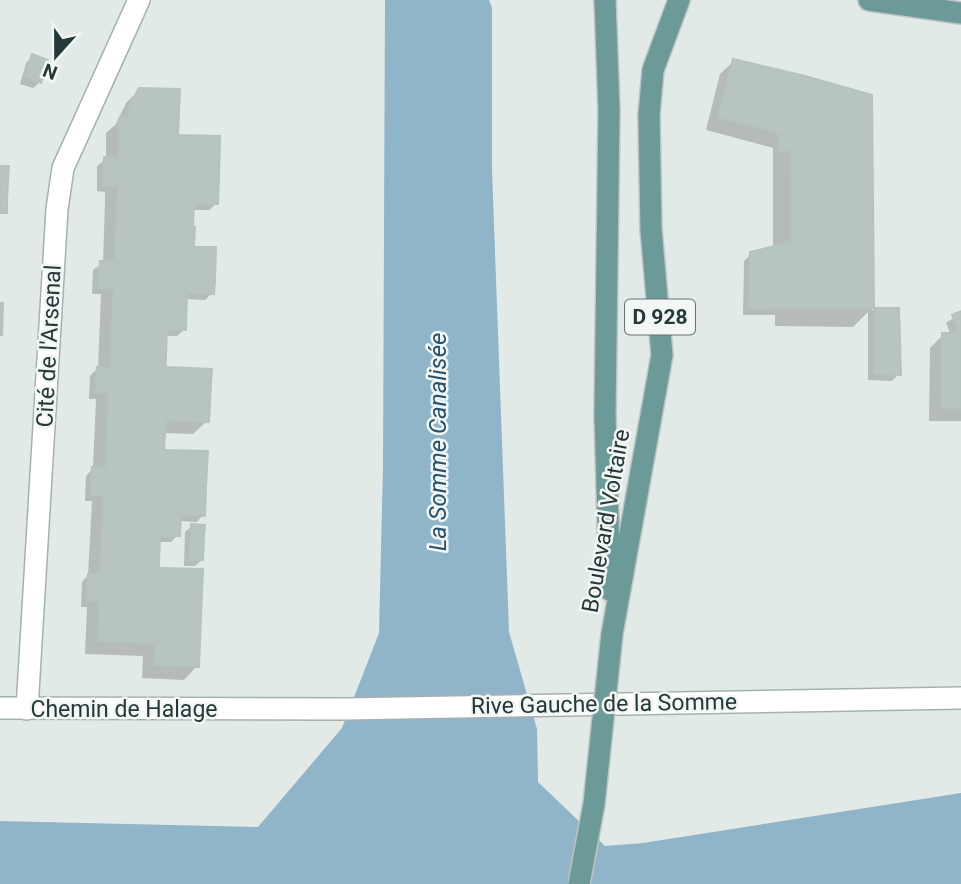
<svg xmlns="http://www.w3.org/2000/svg" width="961" height="884" viewBox="0 0 961 884" font-family="Roboto,sans-serif">
	<rect width="100%" height="100%" fill="#e2eae8"/>
	<polygon fill="#90b4c8" points="385,0 489,0 492,8 492,170 509,632 537,729 538,782 605,846 643,843 961,793 961,884 0,884 0,821 258,827 342,728 379,633 383,467"/>
	<g fill="#0003">
		<polygon points="33,56 40,82 33,88 20,84 26,63"/>
		<polygon points="734,61 870,96 872,310 898,310 899,374 892,381 868,380 868,312 853,327 775,326 775,315 743,315 744,261 751,254 773,248 773,148 706,130 720,74"/>
		<polygon points="140,89 176,137 217,175 215,177 216,204 209,210 192,210 193,249 212,293 205,300 185,299 184,330 177,336 165,336 164,369 210,370 207,421 193,434 163,433 162,451 203,515 197,522 179,521 178,535 171,542 158,542 157,573 160,570 197,666 184,680 142,678 143,656 85,654 87,607 81,607 82,582 88,575 92,501 85,501 86,476 93,468 96,399 89,399 90,376 98,368 101,294 92,294 93,270 103,263 105,200 105,192 97,191 97,166 106,159 106,133 116,124 126,103"/>
		<polygon points="961,313 961,421 929,421 930,348 943,335 951,335 946,323"/>
		<polygon points="192,526 202,560 195,566 184,566 185,532"/>
	</g>
	<g fill="#b8c4c2" stroke="#b5c3c0" stroke-width="2">
		<polygon points="32,54 48,60 41,83 25,77"/>
		<polygon points="733,59 805,76 790,136 718,117"/>
		<polygon points="805,76 872,95 874,308 793,308 790,136"/>
		<polygon points="139,88 180,89 178,135 220,136 219,176 119,171 119,118 129,118 129,106"/>
		<polygon points="779,133 790,136 790,150 779,151"/>
		<polygon points="104,157 119,158 119,171 103,170"/>
		<polygon points="0,166 9,166 7,199 0,199"/>
		<polygon points="103,170 119,171 118,186 103,185"/>
		<polygon points="119,171 174,174 172,226 116,223"/>
		<polygon points="174,174 219,176 218,204 184,203 185,186 174,186"/>
		<polygon points="174,186 185,186 184,203 173,202"/>
		<rect x="0" y="199" width="7" height="14"/>
		<polygon points="173,202 194,203 193,227 172,226"/>
		<polygon points="116,223 172,226 169,278 114,275"/>
		<polygon points="172,226 195,227 194,247 216,247 215,280 169,278"/>
		<polygon points="792,242 793,308 749,309 750,252"/>
		<polygon points="100,261 115,261 114,275 99,275"/>
		<polygon points="99,275 114,275 114,288 98,288"/>
		<polygon points="114,275 169,278 167,329 112,328"/>
		<polygon points="169,278 215,280 214,294 169,292"/>
		<polygon points="169,292 187,293 186,330 167,329"/>
		<polygon points="0,303 3,303 2,335 0,335"/>
		<polygon points="874,308 899,308 901,375 874,374"/>
		<polygon points="961,311 961,333 960,333 952,315"/>
		<polygon points="112,328 167,329 165,382 109,380"/>
		<rect x="942" y="333" width="19" height="75"/>
		<polygon points="97,367 110,368 109,380 96,379"/>
		<polygon points="165,367 212,369 211,384 165,382"/>
		<polygon points="96,379 109,380 109,393 95,393"/>
		<polygon points="109,380 211,384 209,422 166,420 165,434 107,431"/>
		<polygon points="107,431 165,434 162,485 105,483"/>
		<polygon points="164,450 208,451 206,487 162,485"/>
		<polygon points="92,467 106,468 105,483 91,482"/>
		<polygon points="91,482 105,483 104,495 91,495"/>
		<polygon points="105,483 162,485 160,536 102,533"/>
		<polygon points="162,485 206,487 205,516 161,513"/>
		<polygon points="161,513 181,515 180,536 160,536"/>
		<polygon points="191,524 205,525 204,537 191,536"/>
		<polygon points="102,533 160,536 158,589 100,586"/>
		<polygon points="191,536 204,537 203,560 190,560"/>
		<polygon points="159,568 203,569 202,591 158,589"/>
		<polygon points="88,574 101,574 100,586 87,586"/>
		<polygon points="87,586 100,586 99,601 87,601"/>
		<polygon points="100,586 158,589 156,643 98,641"/>
		<polygon points="158,589 202,591 199,667 154,665"/>
	</g>
	<g fill="none" stroke-linecap="round" stroke-linejoin="round">
		<g stroke="#a5b1b0" stroke-width="24">
			<g id="minor">
				<polyline points="0,708 346,709 961,698"/>
				<polyline points="27,709 57,209 63,168 139,0"/>
			</g>
		</g>
		<g stroke="#bdc4c3" stroke-width="24">
			<g id="primary">
				<polyline points="605,0 609,110 605,415 610,590"/>
				<polyline points="869,0 961,13"/>
				<polyline points="612,634 662,355 651,229 649,115 653,70 679,0"/>
			</g>
		</g>
		<use href="#minor" stroke="#fff" stroke-width="21"/>
		<use href="#primary" stroke="#6c9a98" stroke-width="21"/>
		<g stroke="#bdc4c3" stroke-width="24" stroke-linecap="butt">
			<polyline id="primary-bridge" points="579,884 594,804 612,634"/>
		</g>
		<use href="#primary-bridge" stroke="#6c9a98" stroke-width="21"/>
	</g>
	<g text-anchor="middle" dominant-baseline="central" stroke-width="5" stroke-linejoin="round" paint-order="stroke">
		<rect fill="#f2f7f6" stroke="#627271" stroke-width="2" x="625" y="299.5" width="70" height="35" rx="5"/>
		<g font-size="21" font-weight="bold" fill="#243938">
			<text x="660" y="317">D 928</text>
		</g>
		<g font-size="23" fill="#243938" stroke="#f2f7f6">
			<text transform="translate(49 346) rotate(-87)">Cité de l'Arsenal</text>
			<text transform="translate(606 521) rotate(-80)">Boulevard Voltaire</text>
			<text transform="translate(604 704) rotate(-1)">Rive Gauche de la Somme</text>
			<text x="124" y="709">Chemin de Halage</text>
		</g>
		<g font-size="24" font-style="italic" fill="#26526d" stroke="#f2f7f6">
			<text transform="translate(438 442) rotate(-90)">La Somme Canalisée</text>
		</g>
	</g>
	<g transform="translate(56 56) rotate(201)" stroke="#f2f7f6" stroke-width="5" paint-order="stroke">
	<path d="M0-5L12 26L0 18L-12 26Z" fill="#243938"/>
	<text y="-10" font-size="19" font-weight="bold" text-anchor="middle" fill="#243938">N</text>
	</g>
</svg>
